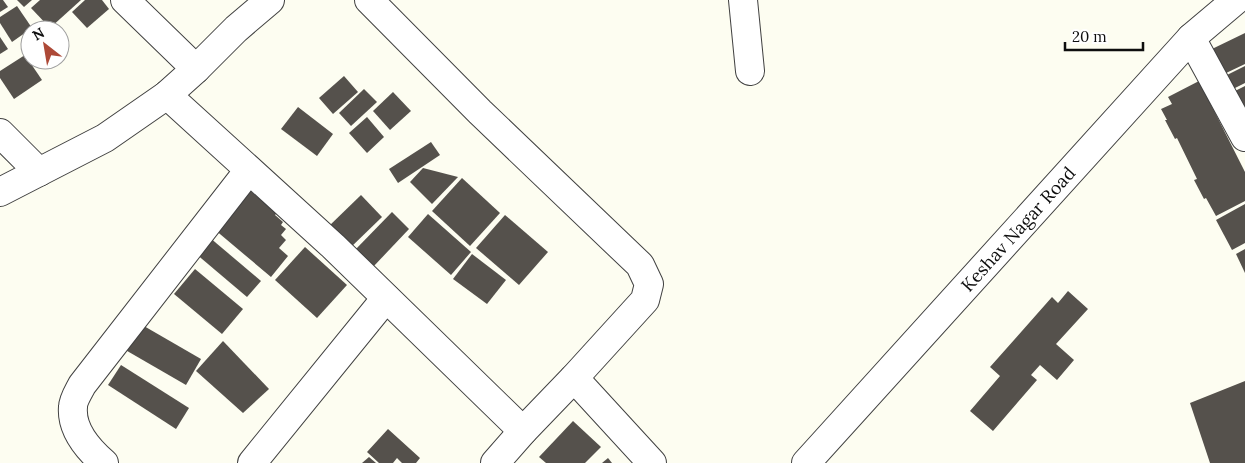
<svg xmlns="http://www.w3.org/2000/svg" width="1245" height="463" viewBox="0 0 1245 463" font-family="Lora,serif">
	<rect width="100%" height="100%" fill="#fdfdf1"/>
	<g fill="#55514c">
		<polygon points="0,0 3,0 8,7 0,12"/>
		<polygon points="17,0 32,0 24,7"/>
		<polygon points="40,0 81,0 50,28 31,8"/>
		<polygon points="85,0 102,0 109,9 87,28 72,12"/>
		<polygon points="17,6 32,28 12,42 0,23 0,17"/>
		<polygon points="1245,33 1245,64 1224,74 1212,49"/>
		<polygon points="0,37 8,49 0,54"/>
		<polygon points="25,55 42,80 14,99 0,78 0,71"/>
		<polygon points="1245,66 1245,83 1233,89 1227,75"/>
		<polygon points="344,76 358,92 333,114 319,98"/>
		<polygon points="1199,81 1245,172 1245,201 1216,216 1206,198 1204,199 1194,180 1197,179 1177,138 1175,139 1165,120 1167,120 1161,109 1172,104 1168,97"/>
		<polygon points="1245,86 1245,111 1235,91"/>
		<polygon points="364,89 377,102 351,126 339,113"/>
		<polygon points="393,92 411,111 390,130 373,111"/>
		<polygon points="298,107 333,134 317,156 281,129"/>
		<polygon points="367,117 384,137 367,153 349,133"/>
		<polygon points="431,142 440,155 398,183 389,169"/>
		<polygon points="423,168 458,177 432,204 410,182"/>
		<polygon points="462,178 500,213 470,246 432,211"/>
		<polygon points="248,189 277,213 275,215 283,222 281,225 286,229 281,235 286,240 279,248 288,256 271,277 214,229"/>
		<polygon points="361,195 382,217 349,249 328,227"/>
		<polygon points="1245,204 1245,243 1232,250 1216,220"/>
		<polygon points="392,212 409,229 373,267 355,250"/>
		<polygon points="428,214 471,252 451,275 408,237"/>
		<polygon points="505,215 548,252 519,285 476,248"/>
		<polygon points="209,237 261,281 247,297 195,253"/>
		<polygon points="305,247 347,285 317,318 275,280"/>
		<polygon points="1245,249 1245,273 1236,254"/>
		<polygon points="472,254 506,280 487,304 453,279"/>
		<polygon points="195,269 243,309 222,334 174,294"/>
		<polygon points="1068,291 1088,309 1056,344 1074,360 1057,380 1040,365 1031,375 1037,380 993,431 970,411 1000,376 990,367 1052,297 1058,303"/>
		<polygon points="137,322 201,359 186,385 122,348"/>
		<polygon points="223,341 269,389 243,413 196,371"/>
		<polygon points="121,365 189,408 176,429 108,385"/>
		<polygon points="1245,381 1245,463 1210,463 1190,403"/>
		<polygon points="573,421 601,447 585,463 546,463 539,457"/>
		<polygon points="388,429 420,458 416,463 402,463 397,458 393,463 379,463 367,452"/>
		<polygon points="369,457 376,463 362,463"/>
		<polygon points="608,458 612,463 602,463"/>
	</g>
	<g fill="none" stroke-linecap="round" stroke-linejoin="round">
		<g stroke="#414141" stroke-width="30">
			<g id="minor">
				<polyline points="125,0 196,69"/>
				<polyline points="369,0 480,112 640,265 649,284 645,300 574,378 523,431 495,463"/>
				<polyline points="743,0 750,71"/>
				<polyline points="1191,38 1245,137"/>
				<polyline points="167,95 333,246 523,431"/>
				<polyline points="0,133 39,172"/>
				<polyline points="0,192 105,138 167,95 196,69 236,29 270,0"/>
				<polyline points="574,378 652,463"/>
				<path d="M104,463C88,449 71,429 73,407C73,400 79,391 82,385L249,170"/>
				<polyline points="252,463 386,298"/>
				<polyline points="806,463 1191,38 1236,0"/>
			</g>
		</g>
		<use href="#minor" stroke="#fff" stroke-width="28"/>
	</g>
	<g text-anchor="middle" dominant-baseline="central" stroke-width="5" stroke-linejoin="round" paint-order="stroke">
		<g font-size="18" fill="#0e0e0e" stroke="#fff">
			<text transform="translate(1018 229) rotate(-48)">Keshav Nagar Road</text>
		</g>
	</g>
	<g transform="translate(45 45) rotate(329)"><circle r="24" fill="#ffffff" stroke="#9f9f9f"/>
	<path d="M0-4L9 19L0 12L-9 19Z" fill="#ad4937"/>
	<text y="-8" font-size="14" font-weight="bold" text-anchor="middle" fill="#0e0e0e">N</text>
	</g>
	<path d="M1065 42v8h78v-8" fill="none" stroke="#0e0e0e" stroke-width="2.5"/>
	<text x="1072" y="42" font-size="15" fill="#0e0e0e" stroke="#ffffff" stroke-width="4" paint-order="stroke">20 m</text>
</svg>
